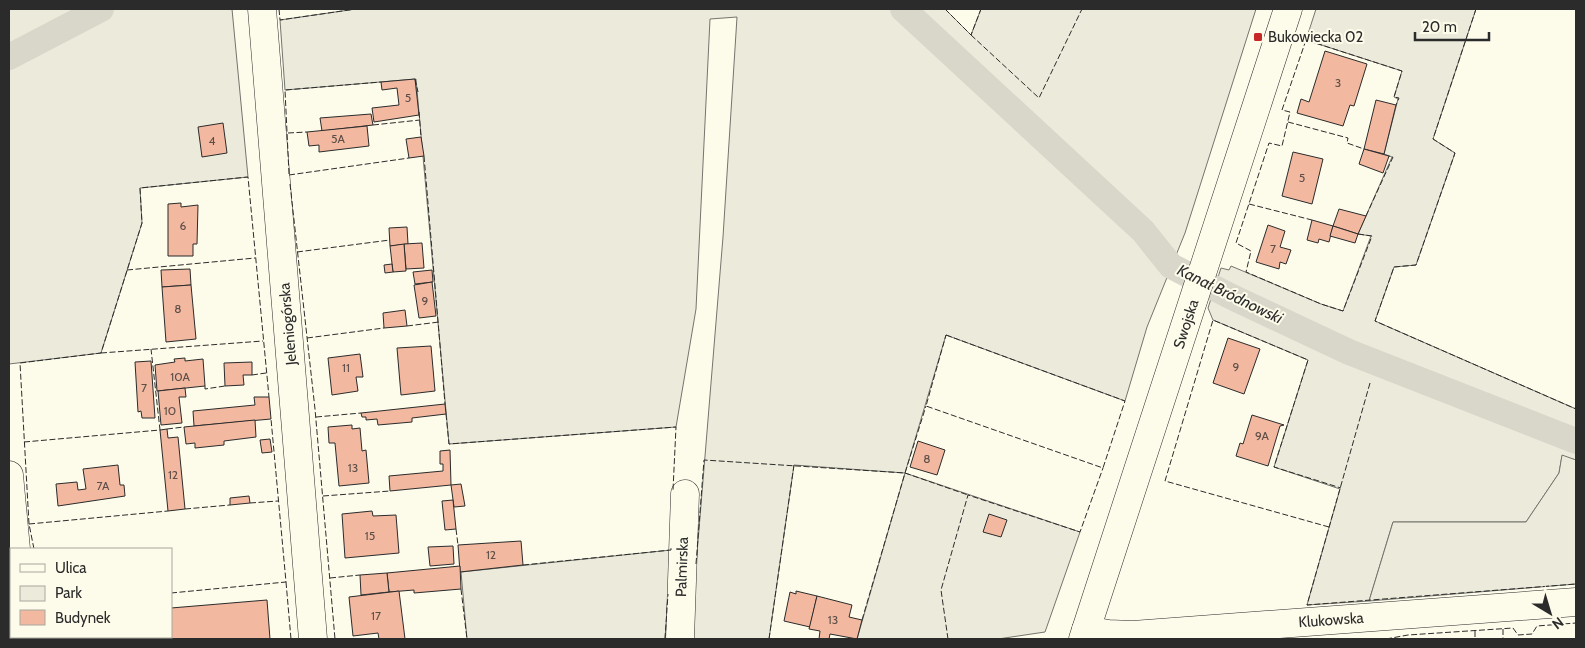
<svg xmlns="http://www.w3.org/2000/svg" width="1585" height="648" viewBox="0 0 1585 648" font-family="Cabin,sans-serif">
	<rect width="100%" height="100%" fill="#fdfbea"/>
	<g fill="#ecebdb" stroke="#74746e">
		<polygon points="9,9 232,9 248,177 140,188 142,223 101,353 9,364"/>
		<polygon points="356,9 945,9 971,35 981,9 1256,9 1185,233 1147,327 1125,401 946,335 905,473 1080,532 1045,632 998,639 857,639 905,473 794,465 769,639 690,639 723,237 737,17 710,19 696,309 676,427 449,444 416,79 285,90 280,20"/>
		<polygon points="1316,9 1476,9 1433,139 1455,153 1416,265 1394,267 1375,321 1576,409 1576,460 1562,456 1559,473 1526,522 1393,522 1369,601 1307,605 1340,489 1274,467 1308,360 1213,320 1208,308 1221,268 1229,270 1231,266 1321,304 1343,311 1371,236 1358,234 1392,157 1384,154 1398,99 1394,97 1402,71 1306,40"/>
		<polygon points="671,550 665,639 467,639 461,572"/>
	</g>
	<polygon fill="#eceadb" stroke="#74746e" points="1562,455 1576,460 1576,584 1369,601 1393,522 1526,522 1559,473"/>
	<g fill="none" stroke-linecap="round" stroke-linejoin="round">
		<g stroke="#d8d7c9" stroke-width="26">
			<polyline points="903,9 1143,231 1171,266 1234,298 1349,352 1576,441"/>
			<polyline points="9,57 101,9"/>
		</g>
	</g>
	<g fill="#f2b8a0" stroke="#2b2b2b">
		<polygon points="1325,51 1367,64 1354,106 1350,105 1343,126 1297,113 1301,99 1309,102"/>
		<polygon points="415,79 419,115 374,122 372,108 399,105 397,88 382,90 381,82"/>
		<polygon points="1376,100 1396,105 1384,154 1364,149"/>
		<polygon points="371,114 373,125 322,131 320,118"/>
		<polygon points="223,123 227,153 202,157 198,127"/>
		<polygon points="367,126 369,146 319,152 319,145 309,146 307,132"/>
		<polygon points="421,137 424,156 409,158 406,139"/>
		<polygon points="1364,149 1389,156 1383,173 1359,164"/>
		<polygon points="1293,152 1323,159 1312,204 1282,196"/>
		<polygon points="181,203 181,207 198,205 197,244 193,244 193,256 168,256 168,204"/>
		<polygon points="1339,209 1366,216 1358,234 1333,226"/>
		<polygon points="1312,220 1333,226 1329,242 1319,239 1318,243 1307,240"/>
		<polygon points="1268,225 1285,231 1280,247 1291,250 1286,264 1280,262 1279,269 1256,262"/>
		<polygon points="1333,226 1358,234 1355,243 1330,236"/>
		<polygon points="407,227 408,244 390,246 389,228"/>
		<polygon points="422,243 424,268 406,269 404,244"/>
		<polygon points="404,244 406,271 393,272 390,246"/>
		<polygon points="392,264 393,272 385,273 384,265"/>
		<polygon points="190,269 191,285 162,287 161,270"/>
		<polygon points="432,270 433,282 415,284 413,272"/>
		<polygon points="432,282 436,316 419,318 414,285"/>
		<polygon points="191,285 196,339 166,342 162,287"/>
		<polygon points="405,310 407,326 384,328 383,313"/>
		<polygon points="1228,338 1260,349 1244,394 1213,383"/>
		<polygon points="431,346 435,391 401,395 397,348"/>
		<polygon points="360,354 363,377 356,377 358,391 332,395 328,358"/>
		<polygon points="185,358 185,361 203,359 205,386 157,391 155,365 175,362 174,359"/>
		<polygon points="151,361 155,418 142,418 141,411 138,412 135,362"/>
		<polygon points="252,362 252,375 243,375 244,385 225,386 224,363"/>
		<polygon points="185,388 186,397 179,397 182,423 161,425 158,391"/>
		<polygon points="254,397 269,397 271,419 194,426 193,411 255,405"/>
		<polygon points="445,404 446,414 412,418 412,422 378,425 377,419 366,420 366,417 362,417 361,413"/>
		<polygon points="1252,415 1284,425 1280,426 1268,466 1236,456 1240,443 1243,444"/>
		<polygon points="255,420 256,437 224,441 224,445 195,448 195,443 186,444 184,427"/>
		<polygon points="352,425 352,429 360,428 362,451 366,450 369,483 339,486 335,443 329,443 328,427"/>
		<polygon points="167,429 168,438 178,437 185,509 168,511 160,430"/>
		<polygon points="270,439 272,452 262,453 260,440"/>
		<polygon points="918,441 945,450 937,475 910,467"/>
		<polygon points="450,450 451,485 390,491 389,476 443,471 443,464 440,464 440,451"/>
		<polygon points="118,465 120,485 124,485 125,496 58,506 56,484 77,482 78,490 86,489 83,469"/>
		<polygon points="461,484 465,506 454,507 451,485"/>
		<polygon points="249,496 250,503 230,505 230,498"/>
		<polygon points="453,500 456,529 445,530 442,501"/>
		<polygon points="372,511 373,516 396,515 399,553 345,558 342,514"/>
		<polygon points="989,514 1007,520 1001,537 983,532"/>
		<polygon points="521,541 523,565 460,572 458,545"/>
		<polygon points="453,546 454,564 430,566 428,547"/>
		<polygon points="460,566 461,589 414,593 414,590 389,592 387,573"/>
		<polygon points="387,573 389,592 361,595 360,575"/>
		<polygon points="399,591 405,639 379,639 378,633 353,636 349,597"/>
		<polygon points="796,591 817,596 810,627 784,621 790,592 796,594"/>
		<polygon points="817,596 852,605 849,617 862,620 857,639 830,634 829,639 819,639 820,631 809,629"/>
		<polygon points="267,600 270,639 167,639 167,637 171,637 171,608"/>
		<rect x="76" y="637" width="90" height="2"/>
	</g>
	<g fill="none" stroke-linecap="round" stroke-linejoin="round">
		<g stroke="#2b2b2b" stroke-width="29">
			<g id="minor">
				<polyline points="262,9 313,639"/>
				<polyline points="9,475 16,549"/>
				<polyline points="1086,630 1108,634 1133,635 1576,602"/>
				<polyline points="43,637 44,639"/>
				<polyline points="680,639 685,494"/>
				<polyline points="1083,639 1288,9"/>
			</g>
		</g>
		<use href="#minor" stroke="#fdfbea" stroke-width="28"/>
		<g stroke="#2b2b2b" stroke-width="1" stroke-dasharray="6 2.5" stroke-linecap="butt">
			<polyline points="279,9 280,20 356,9"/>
			<polyline points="945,9 971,35 981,9"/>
			<polyline points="1476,9 1433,139 1455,153 1416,265 1394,267 1375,321 1576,409"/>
			<polyline points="971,35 1039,98 1082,9"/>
			<polyline points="415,79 418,92"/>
			<polyline points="419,112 421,137"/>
			<polyline points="1288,122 1348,138 1347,143 1364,149"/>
			<polyline points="373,125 420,120"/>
			<polyline points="288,133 307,132"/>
			<polyline points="424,156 445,404"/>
			<polyline points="289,174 285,90 381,82"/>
			<polyline points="289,175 409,158"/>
			<polyline points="290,184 315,409 335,639"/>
			<polyline points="1249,204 1312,220"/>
			<polyline points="1366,216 1393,157 1389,156"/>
			<polyline points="1358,234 1372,236 1343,311 1321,304 1246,272 1251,251 1236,243 1269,143 1282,146 1290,112 1282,110 1306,40 1402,71 1394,97 1399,98 1396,105"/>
			<polyline points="297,252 390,240"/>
			<polyline points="127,270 255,258"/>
			<polyline points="407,326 439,322"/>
			<polygon points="946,335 1125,401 1103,468 926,406"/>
			<polyline points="307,338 384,328"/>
			<polyline points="101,353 263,341"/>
			<polyline points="252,375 266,373"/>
			<polyline points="1370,383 1307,605 1576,584"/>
			<polyline points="205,386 205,389 225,386"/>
			<polyline points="446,414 449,444 676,427 673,490"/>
			<polyline points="316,417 361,413"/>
			<polyline points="167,429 184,427"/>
			<polyline points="24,442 160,430 151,349"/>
			<polyline points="323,496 390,491"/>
			<polyline points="250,503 278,501"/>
			<polyline points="185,509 230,505"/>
			<polyline points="29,524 168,511"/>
			<polyline points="1329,527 1165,481 1213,320 1308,360 1274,467 1341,488"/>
			<polyline points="456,529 458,545"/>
			<polyline points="34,549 29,524 20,363 101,353 142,223 140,188 248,177 269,397"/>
			<polyline points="696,564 704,460 905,473 926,406"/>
			<polyline points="523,565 671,550 671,548"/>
			<polyline points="330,578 360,575"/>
			<polyline points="286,582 291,639"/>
			<polyline points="461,589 467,639"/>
			<polyline points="171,593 286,582 271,419"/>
			<polyline points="862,620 905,473 968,495"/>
			<polyline points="1503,629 1503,639"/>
			<polyline points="1475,631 1475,639"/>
			<polyline points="64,637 65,639"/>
			<polyline points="665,639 668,594"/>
			<polyline points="769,639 794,465"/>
			<polyline points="948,639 941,590 968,495 1080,532 1103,468"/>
			<polyline points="1386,639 1408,635 1513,628 1518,635 1532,634 1537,626 1576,623"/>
		</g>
	</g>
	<rect fill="#c62828" stroke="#fdfbea" stroke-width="2" x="1253" y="32" width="10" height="10" rx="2.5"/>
	<g text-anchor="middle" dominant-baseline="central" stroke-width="4" stroke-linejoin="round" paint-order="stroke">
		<g font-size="12" fill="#5d4e48">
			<text x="1338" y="82">3</text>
			<text x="408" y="97">5</text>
			<text x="338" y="138">5A</text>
			<text x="212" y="140">4</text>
			<text x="1302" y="177">5</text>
			<text x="183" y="225">6</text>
			<text x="1273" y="248">7</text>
			<text x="425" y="300">9</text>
			<text x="178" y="308">8</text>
			<text x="1236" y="366">9</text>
			<text x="346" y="367">11</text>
			<text x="180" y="376">10A</text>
			<text x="144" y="387">7</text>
			<text x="170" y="410">10</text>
			<text x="1262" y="435">9A</text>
			<text x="927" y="458">8</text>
			<text x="353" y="467">13</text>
			<text x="173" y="474">12</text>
			<text x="103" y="485">7A</text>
			<text x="370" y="535">15</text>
			<text x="491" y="554">12</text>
			<text x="376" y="615">17</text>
			<text x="833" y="619">13</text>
		</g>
		<g font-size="15" fill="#2b2b2b" stroke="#fdfbea" text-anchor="start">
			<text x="1268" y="37">Bukowiecka 02</text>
		</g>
		<g font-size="15" fill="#2b2b2b" stroke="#fdfbea">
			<text transform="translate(288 324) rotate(-95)">Jeleniogórska</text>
			<text transform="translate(1186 324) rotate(-72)">Swojska</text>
			<text transform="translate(682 567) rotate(-88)">Palmirska</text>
			<text transform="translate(1331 620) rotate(-4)">Klukowska</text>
		</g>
		<g font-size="16" font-style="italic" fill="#2b2b2b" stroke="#fdfbea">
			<text transform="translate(1230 294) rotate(26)">Kanał Bródnowski</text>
		</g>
	</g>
	<rect width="1585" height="648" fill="none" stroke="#2b2b2b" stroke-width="20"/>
	<rect x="10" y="548" width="162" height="90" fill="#fdfbea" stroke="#a9a89e"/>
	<rect x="20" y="564" width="25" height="8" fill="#fdfbea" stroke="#a9a89e"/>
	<text x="55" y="573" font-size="15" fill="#2b2b2b">Ulica</text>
	<rect x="20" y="586" width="25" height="15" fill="#ecebdb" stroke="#a9a89e"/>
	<text x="55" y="598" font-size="15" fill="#2b2b2b">Park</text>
	<rect x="20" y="610" width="25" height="15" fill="#f2b8a0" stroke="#a9a89e"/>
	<text x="55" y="623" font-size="15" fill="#2b2b2b">Budynek</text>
	<g transform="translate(1550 613) rotate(142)" stroke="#fdfbea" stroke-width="4" paint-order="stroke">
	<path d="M0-4L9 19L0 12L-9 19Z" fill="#2b2b2b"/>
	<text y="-8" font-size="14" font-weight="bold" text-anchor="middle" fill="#2b2b2b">N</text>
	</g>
	<path d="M1415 32v8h74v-8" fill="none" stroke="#2b2b2b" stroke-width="2.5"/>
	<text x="1422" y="32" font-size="15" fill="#2b2b2b" stroke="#fdfbea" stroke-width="4" paint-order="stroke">20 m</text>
</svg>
